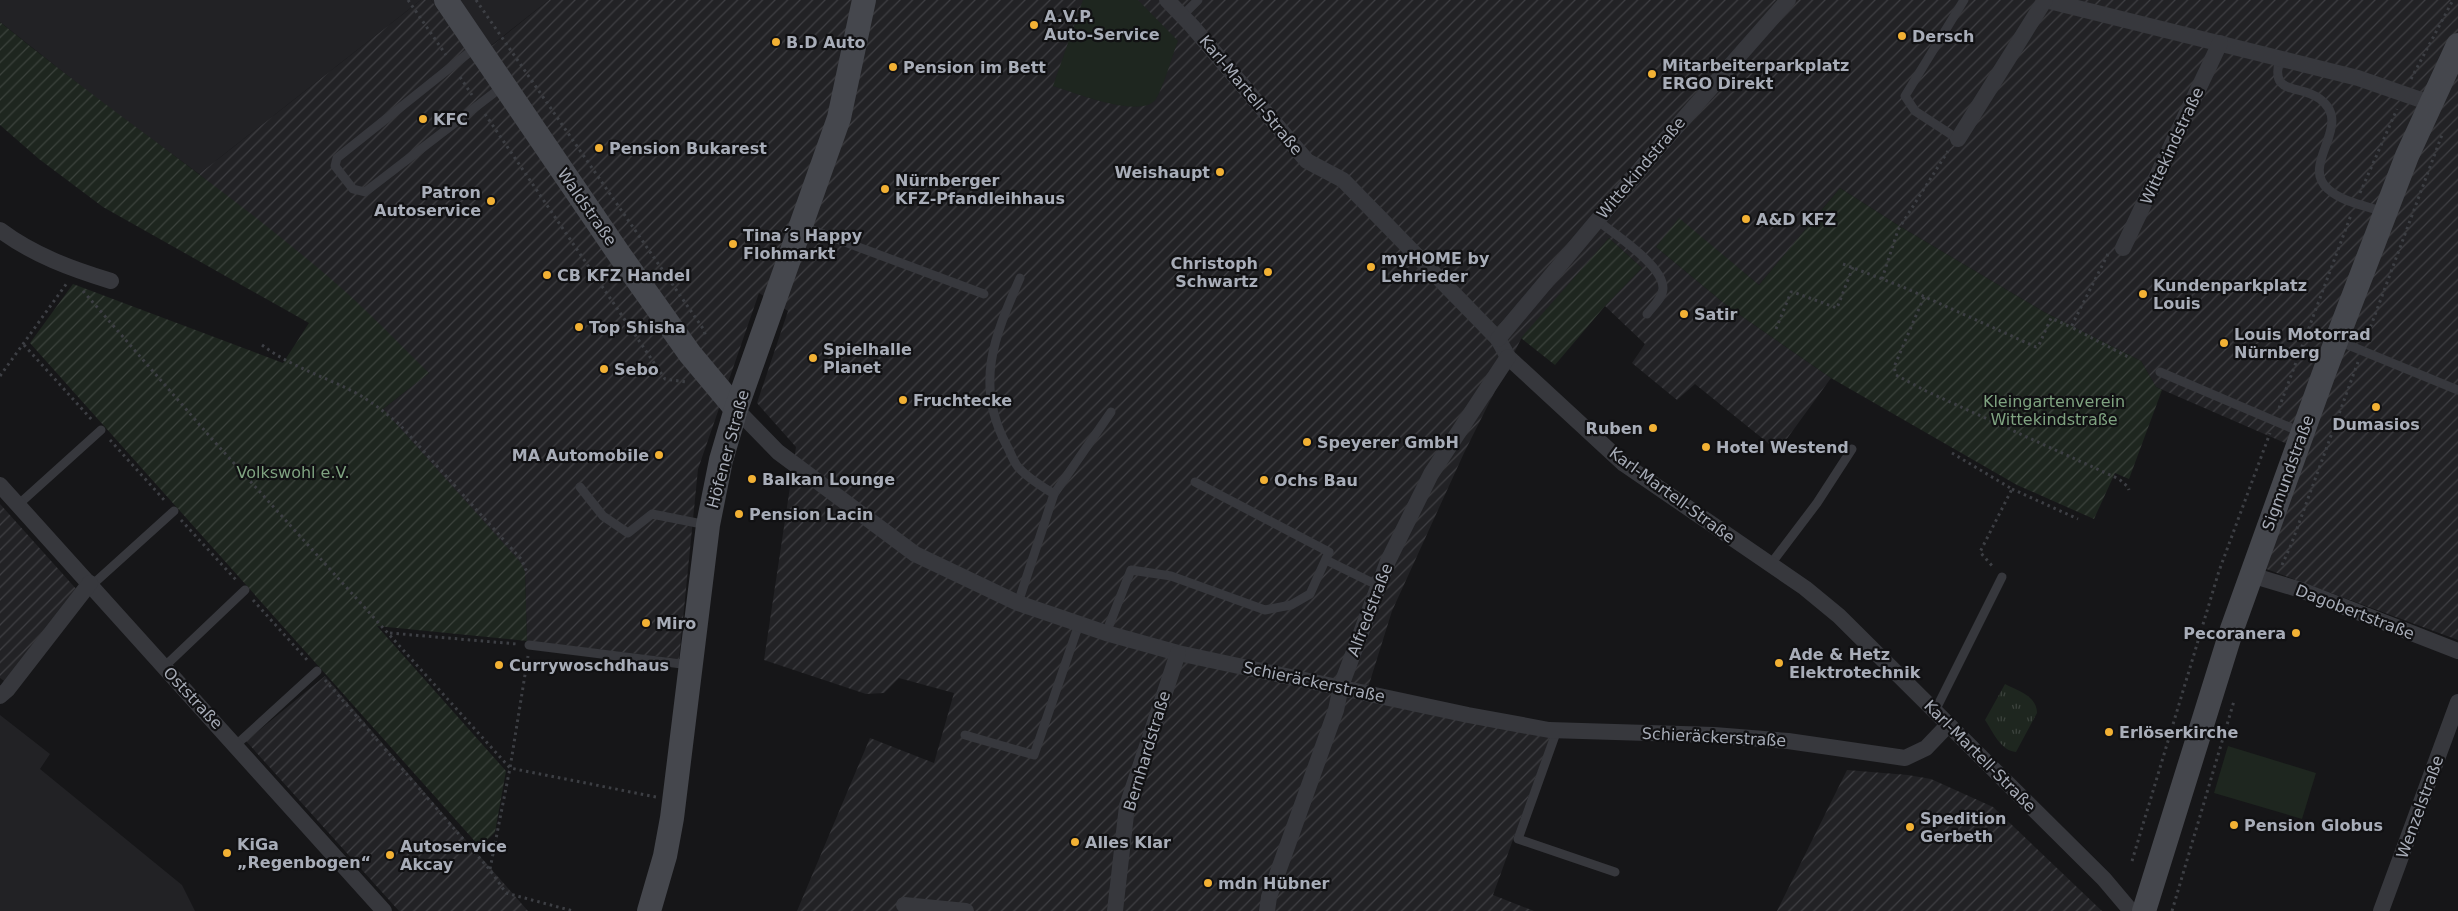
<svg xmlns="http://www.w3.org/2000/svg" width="2458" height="911" viewBox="0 0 2458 911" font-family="'DejaVu Sans',sans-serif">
	<defs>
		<pattern id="industrial-furrows" width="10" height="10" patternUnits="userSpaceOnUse" patternTransform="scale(1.25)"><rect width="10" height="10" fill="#222225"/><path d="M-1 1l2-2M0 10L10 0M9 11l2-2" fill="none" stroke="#3f3f43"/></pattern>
		<pattern id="park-tufts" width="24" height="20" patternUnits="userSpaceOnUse" patternTransform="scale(1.25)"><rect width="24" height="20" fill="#1e261f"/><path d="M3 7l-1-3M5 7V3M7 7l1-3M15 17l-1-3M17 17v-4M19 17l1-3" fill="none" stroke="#3c433d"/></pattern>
		<pattern id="garden-furrows" width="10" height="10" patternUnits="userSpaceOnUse" patternTransform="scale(1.25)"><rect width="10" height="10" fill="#1e261f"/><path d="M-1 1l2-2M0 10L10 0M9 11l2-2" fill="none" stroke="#3c433d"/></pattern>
	</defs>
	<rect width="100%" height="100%" fill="#161618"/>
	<g fill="#222225">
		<polygon points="0,0 421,0 199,174 97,99 0,22"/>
		<polygon points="431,0 549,0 473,60"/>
		<polygon points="0,715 50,754 40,769 182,885 195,911 0,911"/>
	</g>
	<g fill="url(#industrial-furrows)">
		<polygon points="421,0 431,0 474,60 549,0 2458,0 2458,640 2261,567 2301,450 2156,387 2141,361 2044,312 1901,227 1840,188 1759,285 1679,219 1656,247 1731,309 1831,378 1778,451 1695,384 1677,400 1632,363 1645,344 1605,306 1642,268 1609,238 1521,339 1464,453 1392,611 1366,694 1552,732 1493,895 1534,911 797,911 870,738 934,763 954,693 899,678 884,693 866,694 764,660 796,447 757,403 788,311 759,293 698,469 679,659 527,641 525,573 475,513 383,409 429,373 199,174"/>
		<polygon points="0,504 78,591 7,683 0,678"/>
		<polygon points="325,676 437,807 528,911 399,911 246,741"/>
		<polygon points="1847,770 1908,775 1931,779 1993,807 2102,911 1777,911"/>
	</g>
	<g fill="#1e261f">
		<path d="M1083,0H1138L1178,41C1172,56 1164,86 1156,99C1141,120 1073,92 1053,86Z"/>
		<polygon points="2228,746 2316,773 2302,819 2214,793"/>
	</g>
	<path fill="url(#park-tufts)" d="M2005,684C2018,691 2037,696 2037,713L2016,752C2001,751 1993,732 1985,720Z"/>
	<g fill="url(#garden-furrows)">
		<path d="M0,22C111,113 231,192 339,286C370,313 399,344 429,373L383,409L521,563L525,572L527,641L377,626L506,771L495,832L480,847L30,343L73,284L283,363L309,323L103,207L39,159L0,125Z"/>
		<polygon points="1840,188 1901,227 2044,312 2141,361 2156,387 2162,390 2129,479 2115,473 2094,519 2017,485 1831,378 1731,309 1656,247 1679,218 1759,285"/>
		<polygon points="1609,238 1642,268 1605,306 1555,365 1521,338"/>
	</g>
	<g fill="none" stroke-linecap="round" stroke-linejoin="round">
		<g stroke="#3d3f44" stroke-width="3" stroke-dasharray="2.5 4" stroke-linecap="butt">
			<polyline points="408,0 446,55"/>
			<polyline points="476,0 704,330 706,338"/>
			<polyline points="460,77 472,95"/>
			<polyline points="2411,79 2453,0"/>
			<polyline points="485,114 665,379 686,382"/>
			<polyline points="2360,193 2397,109"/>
			<polyline points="2108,254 2071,327 2130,358"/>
			<polyline points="1843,264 1903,287 2036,347 2039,345 2051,318 2071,327"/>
			<polyline points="1882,279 1898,230 1948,151"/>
			<polyline points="83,291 212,439 510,768 656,797"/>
			<polyline points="1924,297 1894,367 1896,375 1926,391 2119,479 2128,487 2129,490"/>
			<polyline points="1776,329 1791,292 1793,292 1837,308 1853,267"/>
			<polyline points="2366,339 2443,132"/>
			<polyline points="24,345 92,420"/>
			<path d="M262,345C291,367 324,376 356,393C372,402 386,413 400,425L521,559L527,572"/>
			<polyline points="0,376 67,283"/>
			<polyline points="2279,408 2351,215"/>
			<polyline points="110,440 166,502"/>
			<polyline points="1952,453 2012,489 1980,552 1994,568"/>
			<polyline points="2012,489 2078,519"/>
			<polyline points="181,520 236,580"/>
			<polyline points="2282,565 2291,545 2358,362"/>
			<polyline points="253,600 309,662"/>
			<polyline points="390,633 517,644"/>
			<polyline points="325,680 490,870 506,893 573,911"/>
			<polyline points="2132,861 2219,571 2270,433"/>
			<polyline points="490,869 510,768 528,656"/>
			<polyline points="2172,911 2234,701"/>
		</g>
		<g stroke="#37383d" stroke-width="9">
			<polyline points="1182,16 1198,0"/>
			<polyline points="476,47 337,158 335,166 353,189 365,192 503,86"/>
			<path d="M2280,58C2269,97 2299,83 2320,99C2355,125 2299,164 2328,189C2342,202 2366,206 2384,212"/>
			<polyline points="1958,139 1915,111 1905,96 1964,0"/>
			<path d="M1597,220C1614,234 1663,265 1663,288C1663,298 1653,306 1647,314"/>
			<polyline points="802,226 984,294"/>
			<polyline points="2336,340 2458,390"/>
			<polyline points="2160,372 2303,433"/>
			<polyline points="580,487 603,516 628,533 652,514 707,525"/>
			<polyline points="1054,494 1111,412"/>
			<polyline points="19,504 101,430"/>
			<polyline points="1326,560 1379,586"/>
			<polyline points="1770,565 1817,503 1852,449"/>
			<polyline points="92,585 174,511"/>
			<path d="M1018,603L1054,494C1043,487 1029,479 1020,469C1014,464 1011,453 1007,446C974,385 994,337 1020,278"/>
			<polyline points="1106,633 1131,570 1171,576 1265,610 1291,605 1310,594 1329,552 1195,482"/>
			<polyline points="529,645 690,665"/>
			<polyline points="164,667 245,590"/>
			<polyline points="1935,711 2002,577"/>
			<polyline points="1557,730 1518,839 1615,872"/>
			<polyline points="965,735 1034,755 1079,624"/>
			<polyline points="236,745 317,671"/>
		</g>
		<g stroke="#37383d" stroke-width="16">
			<polyline points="1167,0 1192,26 1307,161 1343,180 1498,339 1508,357 1624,464 1805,588 1839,616 2104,879 2131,911"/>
			<polyline points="2045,0 2358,78 2430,103"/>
			<polyline points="1958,139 2045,0"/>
			<path d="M0,230C33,255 72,269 111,281"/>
			<polyline points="2123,248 2220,43"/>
			<polyline points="1498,339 1658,148 1788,0"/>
			<polyline points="736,409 778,452 915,554 1018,603 1106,633 1178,653 1468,715 1549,730 1714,735 1788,741 1905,758 1926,748 1948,725"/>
			<polyline points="0,485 384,911"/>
			<polyline points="2251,575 2301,590 2458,651"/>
			<polyline points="0,696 7,690 90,583"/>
			<polyline points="904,905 966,911"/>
			<polyline points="1115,911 1127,806 1178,653"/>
			<polyline points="1267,911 1269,897 1336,710 1341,686 1388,561 1431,474 1508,357"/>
			<polyline points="2381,911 2458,702"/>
		</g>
		<g stroke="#45474d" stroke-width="24">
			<polyline points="446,0 619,254 690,354 736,409"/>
			<polyline points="649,911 665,856 672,818 708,525 721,460 736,409 839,118 864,0"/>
			<polyline points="2144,911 2232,629 2324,373 2407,156 2458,45"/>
		</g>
	</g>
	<g fill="#f2b134" stroke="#111113" stroke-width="2">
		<circle cx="1034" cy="25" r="5"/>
		<circle cx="1902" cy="36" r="5"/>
		<circle cx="776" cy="42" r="5"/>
		<circle cx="893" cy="67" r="5"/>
		<circle cx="1652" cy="74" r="5"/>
		<circle cx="423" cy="119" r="5"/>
		<circle cx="599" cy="148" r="5"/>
		<circle cx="1220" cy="172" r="5"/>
		<circle cx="885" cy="189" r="5"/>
		<circle cx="491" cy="201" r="5"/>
		<circle cx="1746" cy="219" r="5"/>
		<circle cx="733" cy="244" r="5"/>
		<circle cx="1371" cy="267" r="5"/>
		<circle cx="1268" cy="272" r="5"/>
		<circle cx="547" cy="275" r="5"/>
		<circle cx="2143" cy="294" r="5"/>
		<circle cx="1684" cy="314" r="5"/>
		<circle cx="579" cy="327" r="5"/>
		<circle cx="2224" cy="343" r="5"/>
		<circle cx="813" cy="358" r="5"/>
		<circle cx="604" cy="369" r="5"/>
		<circle cx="903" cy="400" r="5"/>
		<circle cx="2376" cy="407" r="5"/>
		<circle cx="1653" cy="428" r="5"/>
		<circle cx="1307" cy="442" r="5"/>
		<circle cx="1706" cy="447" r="5"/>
		<circle cx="659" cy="455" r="5"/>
		<circle cx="752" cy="479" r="5"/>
		<circle cx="1264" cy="480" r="5"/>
		<circle cx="739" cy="514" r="5"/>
		<circle cx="646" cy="623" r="5"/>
		<circle cx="2296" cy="633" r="5"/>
		<circle cx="1779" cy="663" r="5"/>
		<circle cx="499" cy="665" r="5"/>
		<circle cx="2109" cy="732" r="5"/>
		<circle cx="2234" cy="825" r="5"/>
		<circle cx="1910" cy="827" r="5"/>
		<circle cx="1075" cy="842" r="5"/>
		<circle cx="227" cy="853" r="5"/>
		<circle cx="390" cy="855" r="5"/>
		<circle cx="1208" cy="883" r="5"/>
	</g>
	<g text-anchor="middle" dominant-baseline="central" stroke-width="4.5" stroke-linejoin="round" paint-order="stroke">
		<g font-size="16" font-weight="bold" fill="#a8adb8" stroke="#111113" text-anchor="start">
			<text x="1044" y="16">A.V.P.<tspan x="1044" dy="18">Auto-Service</tspan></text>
			<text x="1912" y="36">Dersch</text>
			<text x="786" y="42">B.D Auto</text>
			<text x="1662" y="65">Mitarbeiterparkplatz<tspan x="1662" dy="18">ERGO Direkt</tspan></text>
			<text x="903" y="67">Pension im Bett</text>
			<text x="433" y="119">KFC</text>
			<text x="609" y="148">Pension Bukarest</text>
			<text x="1210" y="172" text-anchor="end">Weishaupt</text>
			<text x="895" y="180">Nürnberger<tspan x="895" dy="18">KFZ-Pfandleihhaus</tspan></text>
			<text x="481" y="192" text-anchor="end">Patron<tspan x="481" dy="18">Autoservice</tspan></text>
			<text x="1756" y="219">A&amp;D KFZ</text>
			<text x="743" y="235">Tina´s Happy<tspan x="743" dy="18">Flohmarkt</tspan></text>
			<text x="1381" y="258">myHOME by<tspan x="1381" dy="18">Lehrieder</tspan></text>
			<text x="1258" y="263" text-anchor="end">Christoph<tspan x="1258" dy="18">Schwartz</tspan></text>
			<text x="557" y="275">CB KFZ Handel</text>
			<text x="2153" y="285">Kundenparkplatz<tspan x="2153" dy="18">Louis</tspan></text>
			<text x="1694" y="314">Satir</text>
			<text x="589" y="327">Top Shisha</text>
			<text x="2234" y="334">Louis Motorrad<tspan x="2234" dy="18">Nürnberg</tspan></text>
			<text x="823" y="349">Spielhalle<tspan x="823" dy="18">Planet</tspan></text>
			<text x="614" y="369">Sebo</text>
			<text x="913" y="400">Fruchtecke</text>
			<text x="2376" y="424" text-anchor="middle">Dumasios</text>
			<text x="1643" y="428" text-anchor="end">Ruben</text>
			<text x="1317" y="442">Speyerer GmbH</text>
			<text x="1716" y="447">Hotel Westend</text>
			<text x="649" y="455" text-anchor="end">MA Automobile</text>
			<text x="762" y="479">Balkan Lounge</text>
			<text x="1274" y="480">Ochs Bau</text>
			<text x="749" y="514">Pension Lacin</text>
			<text x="656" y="623">Miro</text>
			<text x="2286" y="633" text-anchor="end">Pecoranera</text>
			<text x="1789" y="654">Ade &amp; Hetz<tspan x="1789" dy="18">Elektrotechnik</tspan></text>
			<text x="509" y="665">Currywoschdhaus</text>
			<text x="2119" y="732">Erlöserkirche</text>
			<text x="1920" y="818">Spedition<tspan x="1920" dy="18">Gerbeth</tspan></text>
			<text x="2244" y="825">Pension Globus</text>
			<text x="1085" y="842">Alles Klar</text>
			<text x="237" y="844">KiGa<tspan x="237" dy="18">„Regenbogen“</tspan></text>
			<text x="400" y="846">Autoservice<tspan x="400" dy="18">Akcay</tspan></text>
			<text x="1218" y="883">mdn Hübner</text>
		</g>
		<g font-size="16" fill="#a8adb8" stroke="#111113">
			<text transform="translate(1251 95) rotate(50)">Karl-Martell-Straße</text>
			<text transform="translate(2172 146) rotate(-65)">Wittekindstraße</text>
			<text transform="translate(1641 168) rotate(-50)">Wittekindstraße</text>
			<text transform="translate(587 207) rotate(55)">Waldstraße</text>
			<text transform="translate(728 449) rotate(-75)">Höfener Straße</text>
			<text transform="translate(2288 473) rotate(-70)">Sigmundstraße</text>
			<text transform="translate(1672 495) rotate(36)">Karl-Martell-Straße</text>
			<text transform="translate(1370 610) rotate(-69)">Alfredstraße</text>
			<text transform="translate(2355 612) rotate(21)">Dagobertstraße</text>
			<text transform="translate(1314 682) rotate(12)">Schieräckerstraße</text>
			<text transform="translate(193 698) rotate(47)">Oststraße</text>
			<text transform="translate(1714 737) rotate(3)">Schieräckerstraße</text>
			<text transform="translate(1147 751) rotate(-73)">Bernhardstraße</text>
			<text transform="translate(1980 756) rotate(45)">Karl-Martell-Straße</text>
			<text transform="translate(2420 807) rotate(-70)">Wenzelstraße</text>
		</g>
		<g font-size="16" fill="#7fa381" stroke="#111113">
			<text x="2054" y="401">Kleingartenverein<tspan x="2054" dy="18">Wittekindstraße</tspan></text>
			<text x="293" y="472">Volkswohl e.V.</text>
		</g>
	</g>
</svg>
